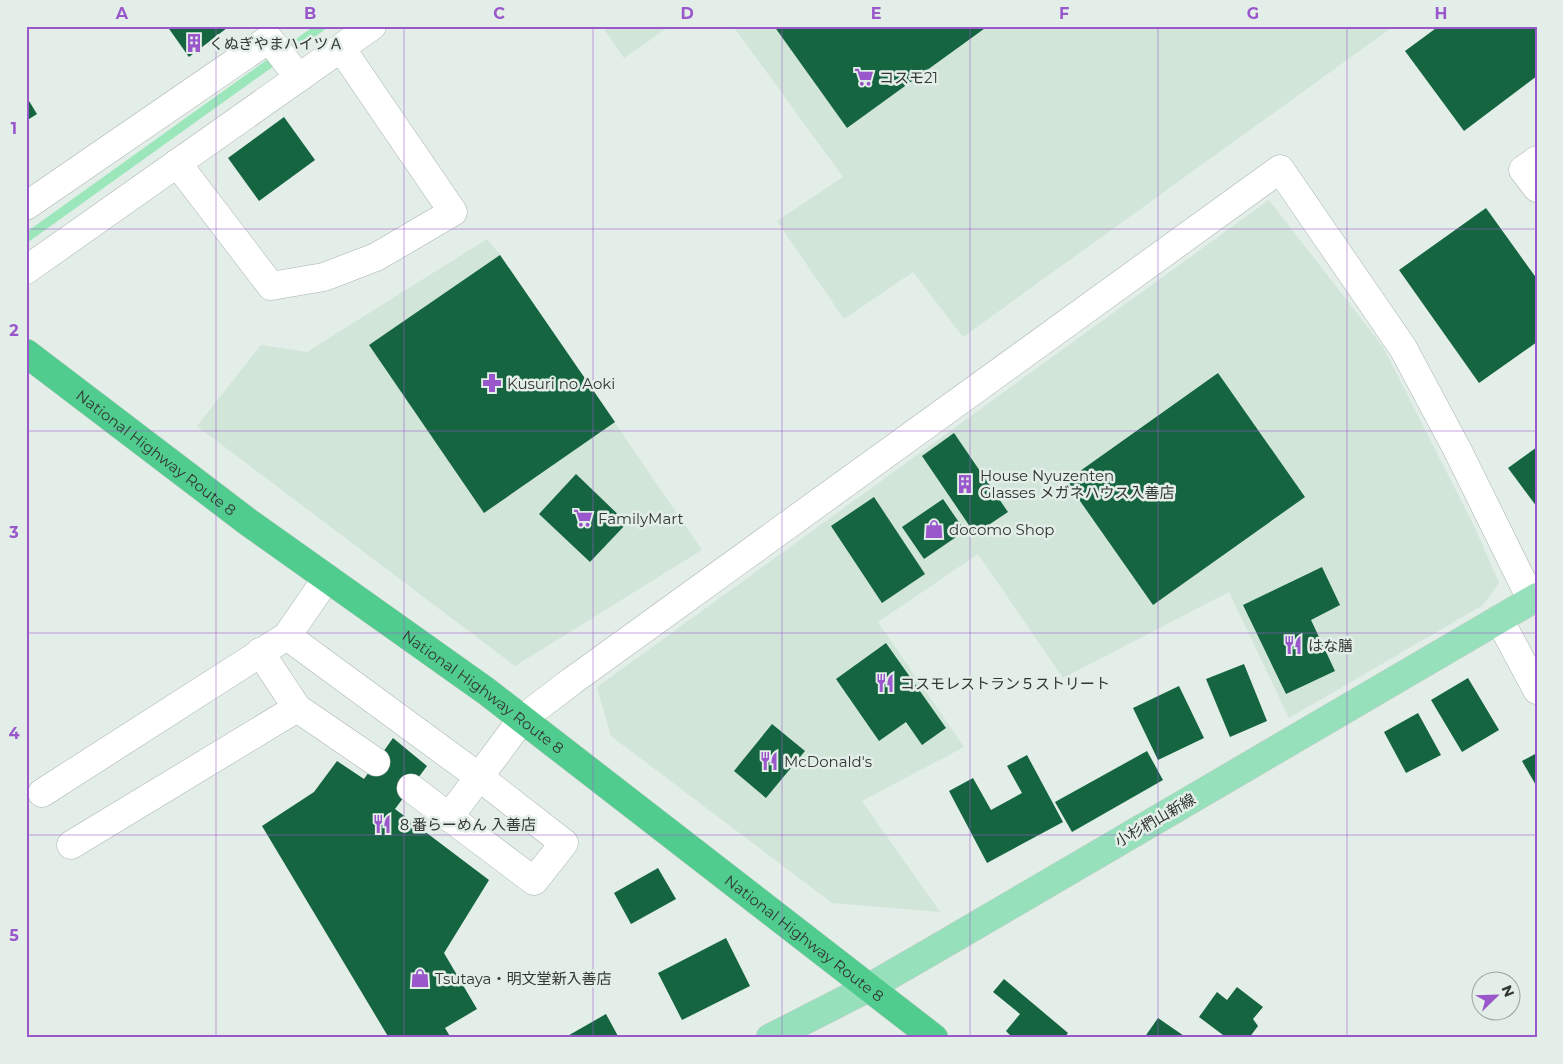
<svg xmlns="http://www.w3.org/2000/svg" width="1563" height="1064" viewBox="0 0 1563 1064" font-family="Montserrat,'Noto Sans JP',sans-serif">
	<rect width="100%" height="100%" fill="#e2eee7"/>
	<g fill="#d1e5d9">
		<polygon points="602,26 670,26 624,58"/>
		<polygon points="733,26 1394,26 963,337 913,272 844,319 777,221 843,177"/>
		<polygon points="1269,200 1383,347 1475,528 1499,583 1483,605 1289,718 1229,592 1063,678 978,554 878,622 964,747 862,801 940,912 832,903 611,736 597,687"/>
		<polygon points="487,239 500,255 702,550 515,666 197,426 261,345 307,352"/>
	</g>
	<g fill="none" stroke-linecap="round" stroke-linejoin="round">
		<polyline stroke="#9be6bb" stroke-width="9" points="26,238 322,26"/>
	</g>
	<g fill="#156541">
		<polygon points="167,26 226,26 227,28 189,57"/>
		<polygon points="774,26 988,26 847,128"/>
		<polygon points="1439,26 1537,26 1537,76 1464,131 1405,51"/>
		<polygon points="26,96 37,114 26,121"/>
		<polygon points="284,117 315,160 259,201 228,158"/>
		<polygon points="1486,208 1537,279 1537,342 1479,383 1399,270"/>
		<polygon points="500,255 615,422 484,513 369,345"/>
		<polygon points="1218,373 1305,497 1153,605 1066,481"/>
		<polygon points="954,433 1008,512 975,534 922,456"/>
		<polygon points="1537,447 1537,507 1508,468"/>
		<polygon points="576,474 627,523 590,562 539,514"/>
		<polygon points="874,497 925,574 882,603 831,526"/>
		<polygon points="943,499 965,531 924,559 902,527"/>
		<polygon points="1322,567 1340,605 1311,620 1335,671 1286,694 1243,605"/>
		<polygon points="886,643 946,728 922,745 906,722 879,741 836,679"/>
		<polygon points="1244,664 1267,721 1230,737 1206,679"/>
		<polygon points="1468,678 1499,730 1462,752 1431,700"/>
		<polygon points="1179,686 1204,738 1158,760 1133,708"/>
		<polygon points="1418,713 1441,755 1406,773 1384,732"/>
		<polygon points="772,724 805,751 766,798 734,771"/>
		<polygon points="393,738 427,766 395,809 489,880 444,953 477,1009 445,1028 451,1038 389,1038 262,826 314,792 337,761 364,779"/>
		<polygon points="1147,751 1163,780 1072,832 1055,802"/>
		<polygon points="1537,753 1537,787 1522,761"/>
		<polygon points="1027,755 1063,822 987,863 949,791 973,778 991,810 1022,793 1007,766"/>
		<polygon points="658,868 676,899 631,924 614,893"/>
		<polygon points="726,938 750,986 682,1020 658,973"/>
		<polygon points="1004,979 1068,1033 1064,1038 1013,1038 1006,1031 1020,1014 993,992"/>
		<polygon points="1237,987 1263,1007 1253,1019 1258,1026 1249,1038 1227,1038 1199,1017 1217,992 1227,1000"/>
		<polygon points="606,1014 619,1038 564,1038"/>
		<polygon points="1158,1018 1187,1038 1144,1038"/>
	</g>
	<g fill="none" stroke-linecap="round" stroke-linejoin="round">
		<g stroke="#a9b4ad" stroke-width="29">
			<g id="minor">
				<polyline points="1537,160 1523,170 1537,188"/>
				<polyline points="177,163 271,286 324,277 376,257 453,212 341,48"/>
				<polyline points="26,206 269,39 299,78"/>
				<polyline points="26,270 372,26"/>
				<polyline points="1499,619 1537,690"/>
				<polyline points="287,636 479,777 449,817 411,788"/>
				<polyline points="260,652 297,708 376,762"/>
				<polyline points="42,793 287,636 327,578"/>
				<polyline points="449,817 534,881 564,843 479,777 522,719 572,681 1280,169 1403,348 1458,451 1531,599"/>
				<polyline points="71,845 297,708"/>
			</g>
		</g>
		<g stroke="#cacbca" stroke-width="29">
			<polyline id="major" points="770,1038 868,988 951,940 1537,597"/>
		</g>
		<g stroke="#cacbca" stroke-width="29">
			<g id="highway">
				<path id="s1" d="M26,353L248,522L486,691L934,1038"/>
			</g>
		</g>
		<use href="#minor" stroke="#fff" stroke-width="28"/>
		<use href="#major" stroke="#96e0bb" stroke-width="28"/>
		<use href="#highway" stroke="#50cc8e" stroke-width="28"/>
	</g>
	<path fill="none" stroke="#9a57cc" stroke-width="1" stroke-opacity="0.55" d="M216,26V1038M404,26V1038M593,26V1038M782,26V1038M970,26V1038M1158,26V1038M1347,26V1038M26,229H1537M26,431H1537M26,633H1537M26,835H1537"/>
	<defs>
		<g id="building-bare" transform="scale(1.5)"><path d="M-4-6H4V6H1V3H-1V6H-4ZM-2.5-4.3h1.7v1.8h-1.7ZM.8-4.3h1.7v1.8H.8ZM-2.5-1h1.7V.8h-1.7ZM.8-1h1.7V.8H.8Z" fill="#9a57cc" stroke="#e2eee7" stroke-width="2.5" paint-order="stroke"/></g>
		<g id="supermarket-bare" transform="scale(1.5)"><path d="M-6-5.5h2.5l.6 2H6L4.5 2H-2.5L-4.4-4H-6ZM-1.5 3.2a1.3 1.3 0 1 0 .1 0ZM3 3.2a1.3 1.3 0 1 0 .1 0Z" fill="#9a57cc" stroke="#e2eee7" stroke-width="2.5" paint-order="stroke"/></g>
		<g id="pharmacy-bare" transform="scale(1.5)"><path d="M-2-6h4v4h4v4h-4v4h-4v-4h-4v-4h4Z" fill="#9a57cc" stroke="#e2eee7" stroke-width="2.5" paint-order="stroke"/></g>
		<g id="shop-bare" transform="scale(1.5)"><path d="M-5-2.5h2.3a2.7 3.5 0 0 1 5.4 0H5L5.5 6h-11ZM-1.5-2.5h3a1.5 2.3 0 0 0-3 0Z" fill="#9a57cc" stroke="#e2eee7" stroke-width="2.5" paint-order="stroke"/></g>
		<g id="restaurant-bare" transform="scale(1.5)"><path d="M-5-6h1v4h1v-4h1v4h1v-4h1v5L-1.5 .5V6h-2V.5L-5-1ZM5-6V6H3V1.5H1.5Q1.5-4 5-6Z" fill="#9a57cc" stroke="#e2eee7" stroke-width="2.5" paint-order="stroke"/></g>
	</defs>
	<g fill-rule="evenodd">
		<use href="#building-bare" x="194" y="43"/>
		<use href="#supermarket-bare" x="864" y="77"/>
		<use href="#pharmacy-bare" x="492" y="383"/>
		<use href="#building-bare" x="965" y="484"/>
		<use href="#supermarket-bare" x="583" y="518"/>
		<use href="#shop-bare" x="934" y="529"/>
		<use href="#restaurant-bare" x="1293" y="645"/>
		<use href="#restaurant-bare" x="885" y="683"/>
		<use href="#restaurant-bare" x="769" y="761"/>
		<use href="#restaurant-bare" x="382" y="824"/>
		<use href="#shop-bare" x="420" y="978"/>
	</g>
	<g text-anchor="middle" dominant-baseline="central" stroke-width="5" stroke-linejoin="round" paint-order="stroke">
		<g font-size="15" fill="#333734" stroke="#e2eee7" text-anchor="start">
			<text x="209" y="43">くぬぎやまハイツＡ</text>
			<text x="879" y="77">コスモ21</text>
			<text x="507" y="383">Kusuri no Aoki</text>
			<text x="980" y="475">House Nyuzenten<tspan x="980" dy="17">Glasses メガネハウス入善店</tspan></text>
			<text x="598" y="518">FamilyMart</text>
			<text x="949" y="529">docomo Shop</text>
			<text x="1308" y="645">はな膳</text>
			<text x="900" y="683">コスモレストラン５ストリート</text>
			<text x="784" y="761">McDonald's</text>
			<text x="397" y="824">８番らーめん 入善店</text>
			<text x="435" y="978">Tsutaya・明文堂新入善店</text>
		</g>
		<g font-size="15" fill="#333734" stroke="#e2eee7">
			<text stroke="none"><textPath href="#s1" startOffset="164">National Highway Route 8</textPath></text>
			<text stroke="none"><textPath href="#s1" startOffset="569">National Highway Route 8</textPath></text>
			<text transform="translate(1155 820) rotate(-30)">小杉椚山新線</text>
			<text stroke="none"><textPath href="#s1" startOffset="974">National Highway Route 8</textPath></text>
		</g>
	</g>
	<rect width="1563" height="1064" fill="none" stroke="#e2eee7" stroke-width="55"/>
	<g transform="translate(1496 996) rotate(67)"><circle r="24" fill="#e2eee7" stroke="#9ca59f"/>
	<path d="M0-4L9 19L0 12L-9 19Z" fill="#9a57cc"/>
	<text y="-8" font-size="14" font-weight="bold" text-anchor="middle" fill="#333734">N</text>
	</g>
	<rect x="28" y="28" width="1508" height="1008" fill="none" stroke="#9a57cc" stroke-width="2"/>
	<g font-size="16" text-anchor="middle" font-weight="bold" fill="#9a57cc">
		<text x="122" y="19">A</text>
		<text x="310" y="19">B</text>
		<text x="499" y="19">C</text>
		<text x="687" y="19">D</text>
		<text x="876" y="19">E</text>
		<text x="1064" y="19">F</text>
		<text x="1253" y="19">G</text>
		<text x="1441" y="19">H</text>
		<text x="14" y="134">1</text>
		<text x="14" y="336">2</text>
		<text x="14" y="538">3</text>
		<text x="14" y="739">4</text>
		<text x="14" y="941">5</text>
	</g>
</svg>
